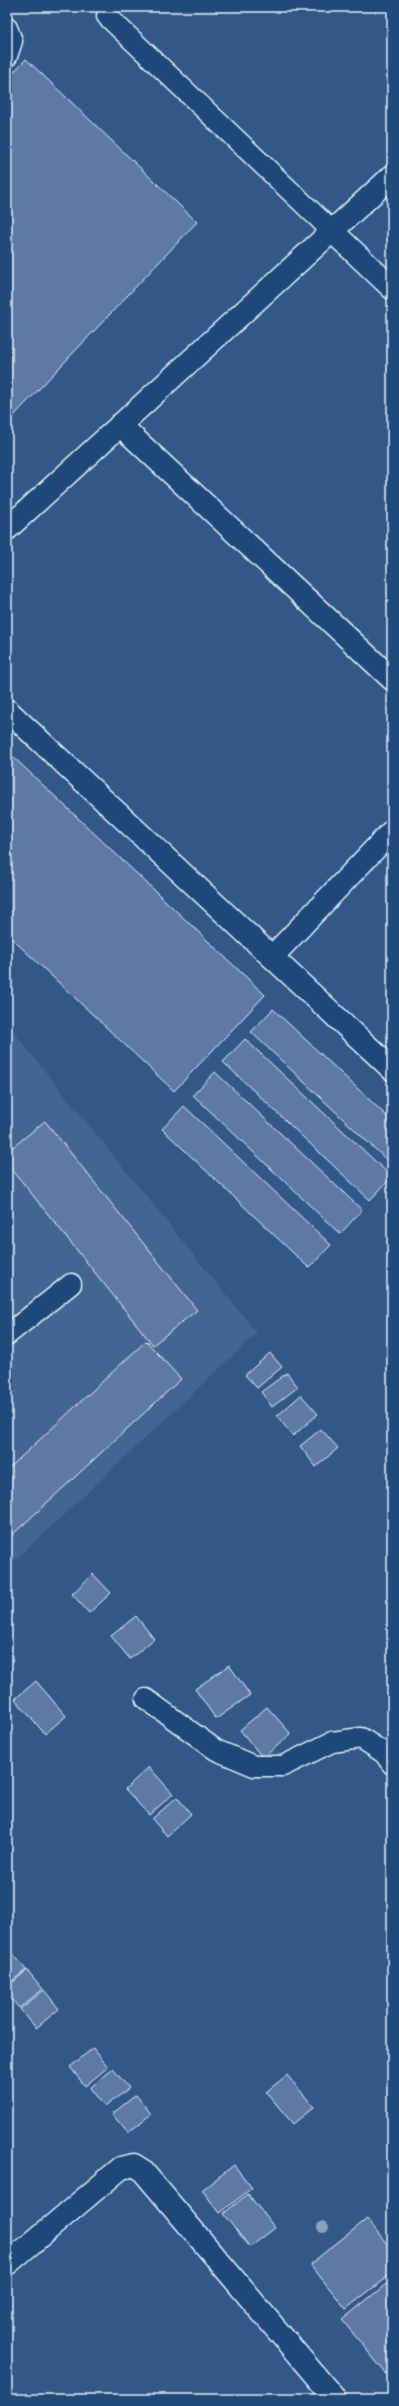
<svg xmlns="http://www.w3.org/2000/svg" width="399" height="2406" viewBox="0 0 399 2406" font-family="'Gochi Hand',sans-serif">
	<rect width="100%" height="100%" fill="#325887"/>
	<filter id="ink" filterUnits="userSpaceOnUse"><feTurbulence type="fractalNoise" baseFrequency=".025" numOctaves="2"/><feDisplacementMap in="SourceGraphic" scale="8" xChannelSelector="R" yChannelSelector="G"/><feConvolveMatrix kernelMatrix="1 2 1 2 8 2 1 2 1" color-interpolation-filters="sRGB"/></filter>
	<g filter="url(#ink)">
		<polygon fill="#436592" points="7,1024 257,1333 7,1568"/>
		<g fill="#5f79a6" stroke="#e8f1f8">
			<polygon points="26,59 197,222 7,423 7,79"/>
			<polygon points="7,751 265,995 174,1091 7,934"/>
			<polygon points="273,1009 392,1121 392,1165 251,1032"/>
			<polygon points="245,1039 392,1177 370,1200 223,1062"/>
			<polygon points="215,1072 362,1210 340,1234 193,1095"/>
			<polygon points="184,1106 331,1245 309,1268 162,1129"/>
			<polygon points="45,1121 197,1310 153,1345 7,1163 7,1152"/>
			<polygon points="146,1341 181,1379 11,1536 7,1531 7,1470"/>
			<polygon points="270,1353 282,1367 257,1388 245,1375"/>
			<polygon points="287,1373 298,1387 272,1407 261,1392"/>
			<polygon points="301,1395 318,1414 293,1436 277,1416"/>
			<polygon points="321,1429 338,1448 316,1467 300,1446"/>
			<polygon points="93,1574 111,1593 89,1613 72,1594"/>
			<polygon points="136,1616 154,1639 130,1659 111,1636"/>
			<polygon points="229,1665 250,1695 216,1719 195,1689"/>
			<polygon points="36,1681 66,1716 45,1734 15,1699"/>
			<polygon points="267,1707 291,1734 263,1758 240,1730"/>
			<polygon points="149,1767 173,1794 149,1815 125,1789"/>
			<polygon points="177,1797 191,1814 167,1836 152,1819"/>
			<polygon points="11,1951 26,1970 7,1985 7,1954"/>
			<polygon points="27,1970 43,1989 19,2008 7,1994 7,1987"/>
			<polygon points="44,1990 59,2009 36,2028 20,2009"/>
			<polygon points="93,2048 108,2067 85,2086 70,2067"/>
			<polygon points="113,2069 129,2088 105,2107 90,2088"/>
			<polygon points="287,2075 314,2107 293,2124 266,2092"/>
			<polygon points="136,2095 151,2114 128,2133 112,2114"/>
			<polygon points="234,2165 252,2188 220,2213 202,2190"/>
			<polygon points="248,2194 275,2228 250,2247 223,2214"/>
			<polygon points="367,2219 392,2250 392,2273 346,2309 310,2264"/>
			<polygon points="391,2280 392,2282 392,2381 342,2320"/>
		</g>
		<g fill="none" stroke-linecap="round" stroke-linejoin="round">
			<g stroke="#e8f1f8" stroke-width="23">
				<g id="service">
					<polyline points="107,16 332,231"/>
					<polyline points="7,28 12,41 7,56"/>
					<polyline points="7,1335 71,1284"/>
					<polyline points="146,1699 216,1750 254,1766 283,1766 332,1742 361,1738 384,1753 392,1764"/>
				</g>
			</g>
			<g stroke="#e8f1f8" stroke-width="25">
				<g id="minor">
					<polyline points="332,231 392,288"/>
					<polyline points="120,425 392,679"/>
					<polyline points="7,529 392,176"/>
					<polyline points="7,710 392,1069"/>
					<polyline points="272,957 392,831"/>
					<polyline points="7,2264 121,2168 134,2165 142,2170 335,2399"/>
				</g>
			</g>
			<use href="#service" stroke="#1f4a7a" stroke-width="20"/>
			<use href="#minor" stroke="#1f4a7a" stroke-width="22"/>
		</g>
		<circle fill="#8ba2bb" cx="323" cy="2227" r="6"/>
	</g>
	<rect width="399" height="2406" fill="none" stroke="#1f4a7a" stroke-width="24"/>
	<rect x="12" y="12" width="375" height="2382" fill="none" stroke="#e8f1f8" stroke-width="1.5" filter="url(#ink)"/>
</svg>
